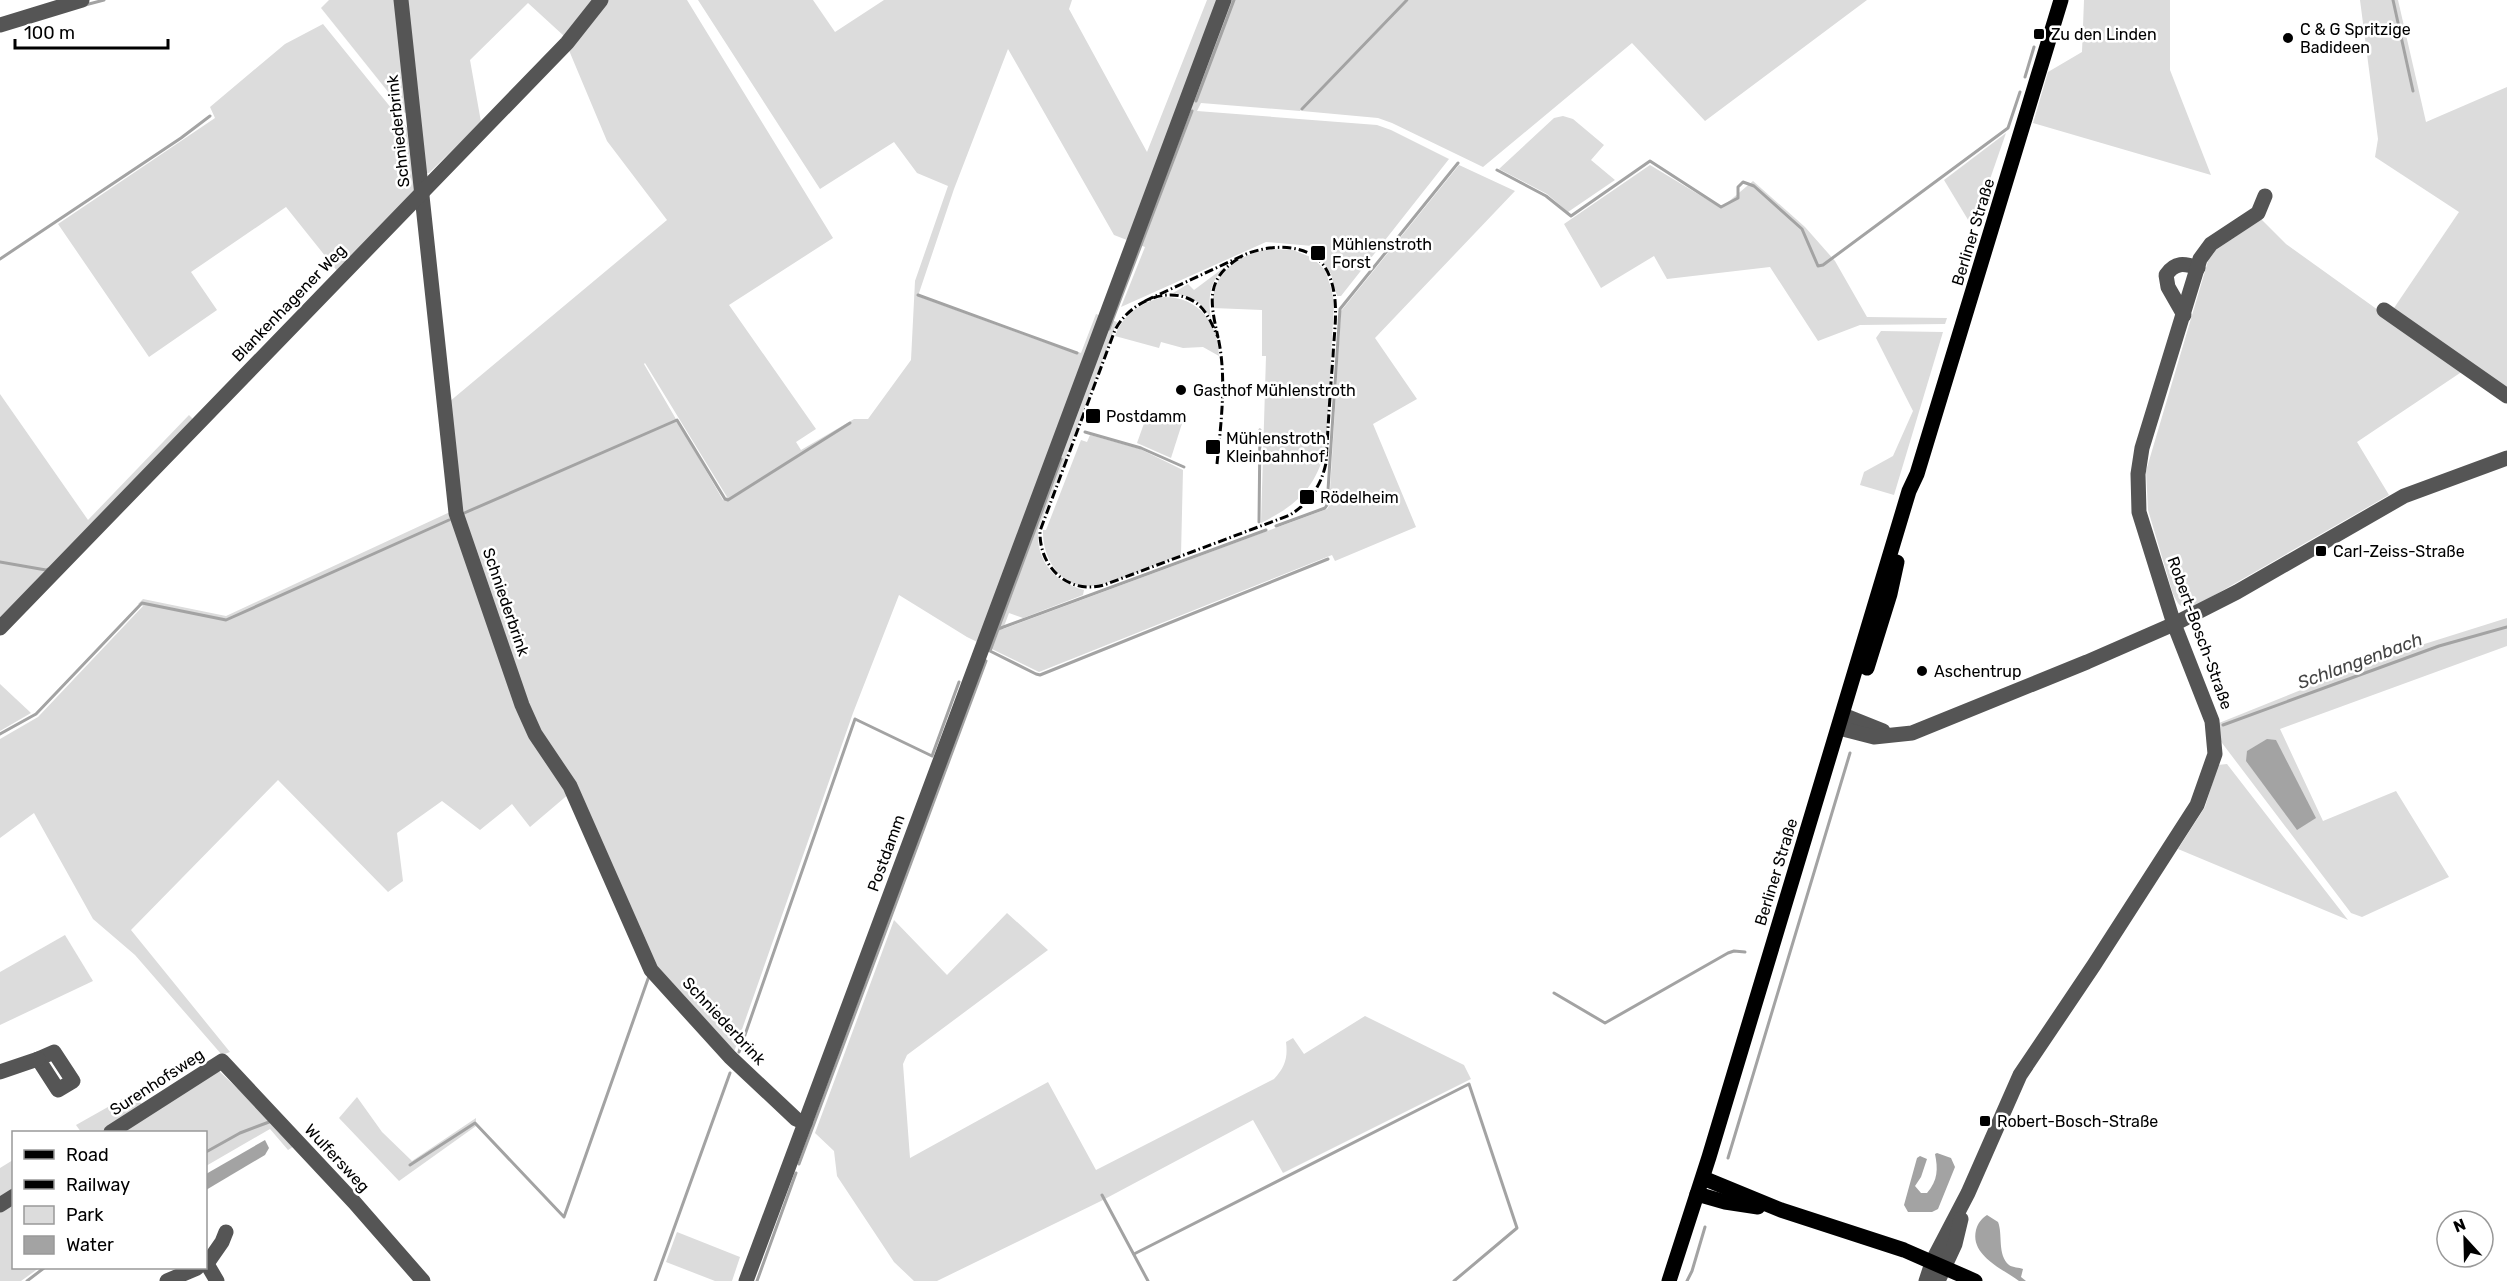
<svg xmlns="http://www.w3.org/2000/svg" width="2507" height="1281" viewBox="0 0 2507 1281" font-family="Rubik,sans-serif">
	<rect width="100%" height="100%" fill="#fff"/>
	<g fill="#dcdcdc" fill-rule="evenodd">
		<polygon points="329,0 396,0 410,112 405,113 321,8"/>
		<polygon points="407,0 594,0 564,36 528,3 470,60 481,122 429,173 425,173"/>
		<path d="M606,0H687L833,238L729,305L816,429L796,442L801,450L854,419H868L911,360L915,281L948,186L917,173L894,142L820,189L698,0H813L835,32L884,0H1072L1069,9L1147,152L1207,0H1406L1300,111L1201,103L1197,111L1377,125L1391,130L1449,159L1341,296H1337L1331,274L1322,260L1326,253L1313,249L1312,246L1266,242L1121,307L1145,247L1114,235L1008,49L954,189L919,293L920,297L1074,353L1075,351L1081,353L1096,314L1117,322L1038,530C1036,562 1055,582 1084,590L1083,595L1023,618L1009,613L1003,629L1327,509L1329,506L1341,311L1459,165L1515,191L1375,338L1417,399L1373,424L1416,527L1335,561L1332,555L1039,672L967,637L899,595L853,713L733,1055L654,969L527,703L462,520L449,402L667,220L607,141L568,48ZM645,363L727,497L723,500L644,364Z"/>
		<polygon points="1409,0 1867,0 1705,121 1632,43 1483,167 1392,123 1378,118 1302,111"/>
		<polygon points="2084,0 2170,0 2170,70 2211,175 2033,123 2048,72 2082,52"/>
		<polygon points="2360,0 2398,0 2426,122 2507,87 2507,391 2394,308 2459,212 2375,157 2378,139"/>
		<polygon points="323,24 409,130 417,191 338,272 286,207 191,272 217,310 149,357 58,224 215,118 210,107 285,44"/>
		<polygon points="1563,116 1573,119 1604,145 1591,160 1615,180 1568,212 1547,194 1499,169 1554,118"/>
		<polygon points="2006,133 1973,228 1944,180"/>
		<polygon points="1650,165 1721,208 1753,181 1805,227 1835,261 1867,317 1947,318 1945,324 1860,325 1818,341 1770,267 1667,279 1654,256 1601,288 1564,224"/>
		<path d="M2261,219L2286,244L2463,371L2357,442L2389,495L2192,608C2180,609 2178,604 2173,594L2148,510L2146,471L2208,261L2216,250Z"/>
		<path d="M1269,249L1293,250L1313,258L1325,270L1332,291L1334,304L1326,447C1316,488 1297,505 1261,523L1266,356H1262V310L1213,308C1210,274 1239,254 1269,249Z"/>
		<path d="M1226,266C1209,282 1208,297 1211,319C1203,302 1190,296 1173,293L1188,284L1194,290Z"/>
		<path d="M1164,297C1199,297 1218,323 1219,356L1203,347L1183,348L1161,342L1159,348L1115,336C1123,314 1142,302 1164,297Z"/>
		<polygon points="1881,331 1943,332 1894,495 1860,485 1864,472 1893,456 1913,411 1876,338"/>
		<polygon points="0,394 88,520 189,415 195,421 0,620"/>
		<polygon points="1186,411 1171,458 1137,443 1147,415"/>
		<path d="M1090,435L1140,449L1183,470L1181,555C1158,563 1114,584 1092,586C1060,589 1042,557 1043,530H1046L1081,440L1087,442Z"/>
		<polygon points="450,512 518,705 570,793 530,827 512,804 480,830 442,801 397,833 403,881 388,892 278,780 131,930 230,1052 222,1055 135,955 93,919 34,813 0,838 0,739 38,717 143,606 138,604 143,599 226,616"/>
		<polygon points="2507,618 2507,646 2280,729 2323,821 2396,791 2449,877 2362,917 2351,913 2219,739 2219,723 2383,657"/>
		<polygon points="0,684 31,713 0,731"/>
		<polygon points="2227,764 2348,920 2178,849 2205,807 2218,765"/>
		<path d="M1007,913L1048,950L907,1055L903,1064L910,1158L1048,1082L1096,1170L1274,1079C1285,1067 1288,1058 1286,1042L1293,1038L1304,1054L1365,1016L1464,1065L1471,1079L1283,1173L1253,1120L1101,1201L937,1281H914L894,1262L837,1176L834,1151L815,1133L894,920L947,975Z"/>
		<polygon points="65,935 93,981 0,1025 0,972"/>
		<polygon points="218,1070 296,1145 288,1150 270,1129 206,1166 206,1132 119,1132"/>
		<polygon points="131,1094 143,1105 102,1132 81,1132 76,1125"/>
		<polygon points="357,1097 382,1132 412,1161 476,1118 476,1126 399,1181 339,1118"/>
		<polygon points="13,1160 13,1192 0,1201 0,1168"/>
		<polygon points="13,1199 14,1268 39,1268 21,1281 0,1281 0,1208"/>
		<polygon points="677,1232 740,1257 732,1281 715,1281 666,1262"/>
	</g>
	<g fill="#a3a3a3">
		<polygon points="2267,739 2276,740 2316,818 2297,830 2246,761 2247,751"/>
		<polygon points="265,1140 269,1148 265,1155 206,1190 206,1174"/>
		<path d="M1937,1153L1951,1158L1955,1167L1938,1209L1932,1212H1908L1904,1205L1917,1158L1920,1156L1927,1159L1921,1177L1915,1186L1921,1193H1927C1938,1180 1938,1169 1935,1154Z"/>
		<path d="M1987,1215L1998,1222C2003,1234 1997,1255 2009,1265C2013,1268 2019,1267 2023,1269L2021,1277L2026,1281H2019C2001,1268 1970,1255 1976,1230C1978,1223 1981,1219 1987,1215Z"/>
	</g>
	<g fill="none" stroke-linecap="round" stroke-linejoin="round">
		<g stroke="#a3a3a3" stroke-width="3">
			<polyline points="2393,0 2413,91"/>
			<polyline points="85,5 104,0"/>
			<polyline points="2025,77 2034,47"/>
			<polyline points="1196,101 1234,0"/>
			<polyline points="1302,109 1407,0"/>
			<polyline points="1497,170 1546,196 1571,216 1650,161 1721,207 1738,198 1738,187 1743,182 1754,186 1802,229 1818,266 1823,265 2008,128 2020,92"/>
			<polyline points="0,259 181,138 210,116"/>
			<polyline points="918,295 1077,353"/>
			<polyline points="1109,329 1192,111"/>
			<polyline points="1085,432 1141,448 1184,467"/>
			<polyline points="1061,459 990,651 1036,674 1040,675 1328,559"/>
			<polyline points="462,514 677,420 725,499 728,500 850,423"/>
			<polyline points="1259,522 1260,430"/>
			<polyline points="1276,526 1325,508 1327,505 1340,309 1458,163"/>
			<polyline points="0,562 46,570 48,569"/>
			<polyline points="998,629 1266,530"/>
			<polyline points="2223,725 2439,646 2507,627"/>
			<polyline points="0,734 36,714 142,603 226,620 449,520"/>
			<polyline points="1554,993 1605,1023 1728,953 1734,951 1745,952"/>
			<polyline points="739,1052 855,719 932,756 959,682"/>
			<polyline points="206,1152 240,1133 269,1122"/>
			<polyline points="1728,1158 1850,753"/>
			<polyline points="799,1164 986,661"/>
			<polyline points="410,1165 475,1123 564,1217 649,976"/>
			<polyline points="1102,1195 1148,1281"/>
			<polyline points="1134,1254 1469,1084 1517,1228 1454,1281"/>
			<polyline points="27,1281 44,1268"/>
			<polyline points="655,1281 730,1073"/>
			<polyline points="757,1281 796,1173"/>
			<polyline points="1687,1281 1692,1271 1705,1227"/>
		</g>
		<g stroke="#555" stroke-width="15">
			<polyline points="401,0 456,513 522,705 535,734 570,786 651,970 730,1057 796,1119 805,1123"/>
			<polyline points="0,25 82,0"/>
			<polyline points="2384,310 2507,396"/>
			<path d="M2184,315L2168,287L2166,275C2175,262 2184,263 2198,268"/>
			<polyline points="0,628 567,43 601,0"/>
			<polyline points="1843,715 1883,731"/>
			<polyline points="1839,728 1874,737 1912,733 2087,662 2174,624 2237,592 2404,496 2507,458"/>
			<polygon points="54,1052 73,1081 58,1090 38,1059"/>
			<polyline points="0,1072 38,1059"/>
			<polyline points="111,1132 222,1061 354,1202 423,1281"/>
			<polyline points="0,1205 14,1196"/>
			<polyline points="207,1264 217,1281"/>
			<polyline points="206,1265 222,1242 226,1232"/>
			<polyline points="167,1281 197,1268"/>
			<polyline points="746,1281 1224,0"/>
			<polyline points="1926,1281 1933,1260 1968,1193 2020,1075 2094,965 2197,805 2215,754 2212,721 2174,624 2139,512 2138,474 2142,448 2200,259 2211,244 2258,213 2265,196"/>
			<polyline points="1938,1281 1955,1244 1961,1219"/>
		</g>
		<g stroke="#000" stroke-width="15">
			<polyline points="1867,668 1890,594 1897,562"/>
			<polyline points="1703,1178 1781,1210 1904,1250 1975,1281"/>
			<polyline points="1697,1194 1725,1202 1758,1207"/>
			<polyline points="1669,1281 1709,1157 1909,491 1917,474 2061,0"/>
		</g>
		<g stroke="#000" stroke-width="3" stroke-dasharray="9 3 1.5 3" stroke-linecap="butt">
			<path d="M1145,301L1244,255C1271,243 1316,242 1329,275C1340,301 1334,330 1333,357C1330,392 1328,428 1326,463C1321,486 1310,502 1290,515L1104,585C1068,595 1039,567 1040,531L1115,330C1129,303 1167,284 1195,302C1207,310 1212,325 1218,337C1209,298 1206,277 1244,255"/>
			<path d="M1217,464C1221,423 1227,378 1218,337"/>
		</g>
	</g>
	<g fill="#000" stroke="#fff" stroke-width="2">
		<rect x="2033" y="28" width="12" height="12" rx="3"/>
		<circle cx="2288" cy="38" r="6"/>
		<rect x="1310" y="245" width="16" height="16" rx="3"/>
		<circle cx="1181" cy="390" r="6"/>
		<rect x="1085" y="408" width="16" height="16" rx="3"/>
		<rect x="1205" y="439" width="16" height="16" rx="3"/>
		<rect x="1299" y="489" width="16" height="16" rx="3"/>
		<rect x="2315" y="545" width="12" height="12" rx="3"/>
		<circle cx="1922" cy="671" r="6"/>
		<rect x="1979" y="1115" width="12" height="12" rx="3"/>
	</g>
	<g text-anchor="middle" dominant-baseline="central" stroke-width="5" stroke-linejoin="round" paint-order="stroke">
		<g font-size="16" fill="#000" stroke="#fff" text-anchor="start">
			<text x="2300" y="29">C &amp; G Spritzige<tspan x="2300" dy="18">Badideen</tspan></text>
			<text x="2051" y="34">Zu den Linden</text>
			<text x="1332" y="244">Mühlenstroth<tspan x="1332" dy="18">Forst</tspan></text>
			<text x="1193" y="390">Gasthof Mühlenstroth</text>
			<text x="1106" y="416">Postdamm</text>
			<text x="1226" y="438">Mühlenstroth<tspan x="1226" dy="18">Kleinbahnhof</tspan></text>
			<text x="1320" y="497">Rödelheim</text>
			<text x="2333" y="551">Carl-Zeiss-Straße</text>
			<text x="1934" y="671">Aschentrup</text>
			<text x="1997" y="1121">Robert-Bosch-Straße</text>
		</g>
		<g font-size="16" fill="#000" stroke="#fff">
			<text transform="translate(398 131) rotate(-96)">Schniederbrink</text>
			<text transform="translate(1973 232) rotate(-73)">Berliner Straße</text>
			<text transform="translate(289 303) rotate(-46)">Blankenhagener Weg</text>
			<text transform="translate(506 602) rotate(71)">Schniederbrink</text>
			<text transform="translate(2200 633) rotate(70)">Robert-Bosch-Straße</text>
			<text transform="translate(886 853) rotate(-70)">Postdamm</text>
			<text transform="translate(1776 872) rotate(-73)">Berliner Straße</text>
			<text transform="translate(724 1021) rotate(47)">Schniederbrink</text>
			<text transform="translate(157 1082) rotate(-33)">Surenhofsweg</text>
			<text transform="translate(337 1158) rotate(47)">Wulfersweg</text>
		</g>
		<g font-size="18" font-style="italic" fill="#444" stroke="#fff">
			<text transform="translate(2360 661) rotate(-20)">Schlangenbach</text>
		</g>
	</g>
	<rect x="12" y="1131" width="195" height="138" fill="#ffffff" stroke="#999999" stroke-width="1.5"/>
	<rect x="24" y="1150" width="30" height="9" fill="#000000" stroke="#999999" stroke-width="1.5"/>
	<text x="66" y="1161" font-size="18" fill="#000000">Road</text>
	<rect x="24" y="1180" width="30" height="9" fill="#000000" stroke="#999999" stroke-width="1.5"/>
	<text x="66" y="1191" font-size="18" fill="#000000">Railway</text>
	<rect x="24" y="1206" width="30" height="18" fill="#dcdcdc" stroke="#999999" stroke-width="1.5"/>
	<text x="66" y="1221" font-size="18" fill="#000000">Park</text>
	<rect x="24" y="1236" width="30" height="18" fill="#a3a3a3" stroke="#999999" stroke-width="1.5"/>
	<text x="66" y="1251" font-size="18" fill="#000000">Water</text>
	<g transform="translate(2465 1239) rotate(338)"><circle r="28" fill="#ffffff" stroke="#999999" stroke-width="1.5"/>
	<path d="M0-4.5L10 22L0 15L-10 22Z" fill="#000000"/>
	<text y="-9" font-size="16" font-weight="bold" text-anchor="middle" fill="#000000">N</text>
	</g>
	<path d="M15 39v9h153v-9" fill="none" stroke="#000000" stroke-width="3"/>
	<text x="24" y="39" font-size="18" fill="#000000" stroke="#ffffff" stroke-width="4.5" paint-order="stroke">100 m</text>
</svg>
